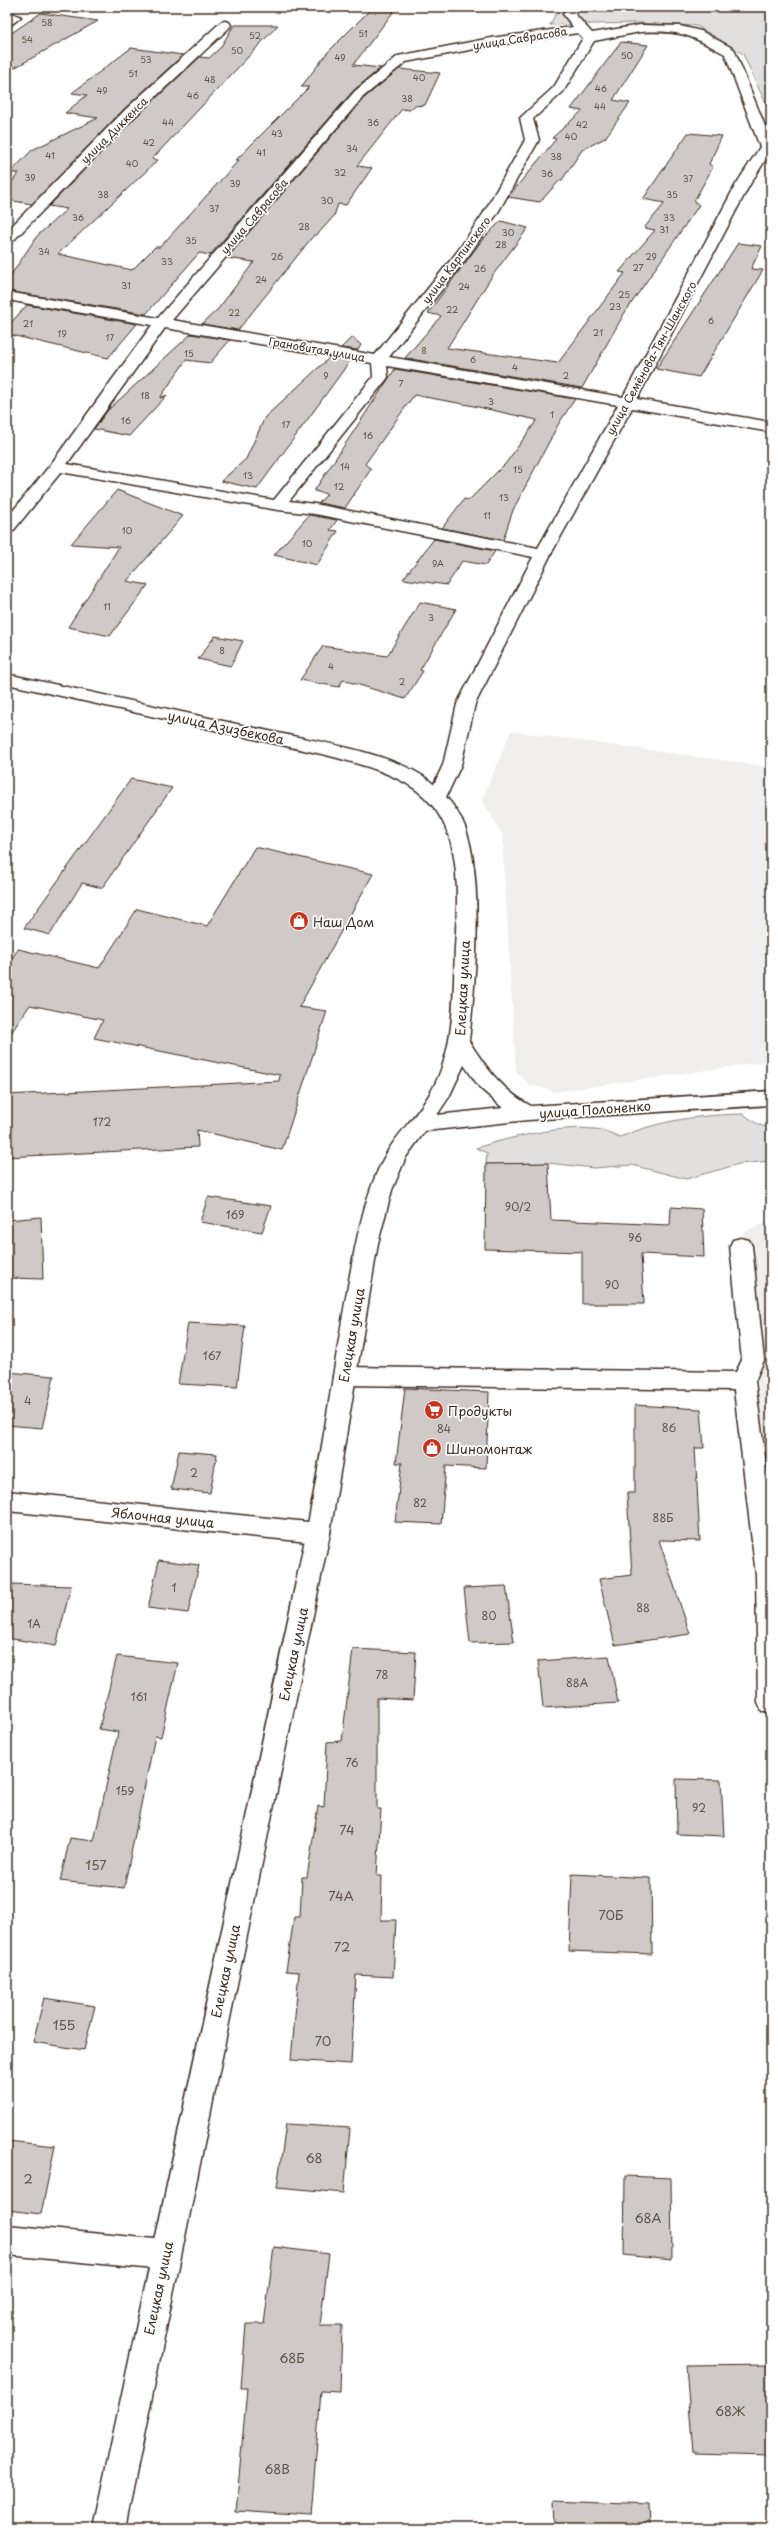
<svg xmlns="http://www.w3.org/2000/svg" width="778" height="2535" viewBox="0 0 778 2535" font-family="'Playpen Sans',sans-serif">
	<rect width="100%" height="100%" fill="#fff"/>
	<filter id="ink" filterUnits="userSpaceOnUse"><feTurbulence type="fractalNoise" baseFrequency=".025" numOctaves="2"/><feDisplacementMap in="SourceGraphic" scale="8" xChannelSelector="R" yChannelSelector="G"/><feConvolveMatrix kernelMatrix="1 2 1 2 8 2 1 2 1" color-interpolation-filters="sRGB"/></filter>
	<g filter="url(#ink)">
		<g fill="#f1efee">
			<polygon points="511,731 771,767 771,1061 555,1092 528,1084 516,1071 502,834 482,800"/>
			<polygon points="771,1221 771,1545 766,1465 743,1232"/>
		</g>
		<g fill="#e2e0de" stroke="#8e857e">
			<polygon points="559,7 771,7 771,115 743,54 697,26 637,23 550,25"/>
			<path d="M743,1114L759,1125L771,1128V1161L739,1164L686,1179L632,1165L594,1168L548,1163L486,1164L487,1153L476,1148C507,1138 562,1125 594,1129C603,1129 612,1134 620,1137C661,1120 700,1115 743,1114Z"/>
		</g>
		<g fill="#cfcac7" stroke="#3b2a1e">
			<polygon points="373,7 397,7 353,65 381,68 354,90 210,255 199,253 146,314 7,291 7,281 37,236 67,209 49,206 136,117 200,57 209,58 220,48 234,25 278,25 152,159 158,160 58,254 132,270 155,247 160,247 239,160 236,160 309,87 301,87 328,52"/>
			<polygon points="41,13 98,21 7,72 7,36"/>
			<polygon points="621,42 648,45 613,100 630,103 605,138 582,150 562,180 560,180 540,202 508,197 556,139 552,138 582,111 571,109"/>
			<polygon points="131,48 183,55 124,109 32,204 7,200 7,188 19,173 10,173 32,150 98,118 65,113 87,95 72,93"/>
			<polygon points="399,69 440,73 425,105 414,106 410,110 402,109 357,166 372,168 346,205 338,204 334,216 317,235 314,235 238,330 202,324 218,309 254,262 227,258 364,98"/>
			<polygon points="688,133 722,136 709,164 713,167 694,201 699,205 624,314 582,388 405,358 441,316 428,313 482,240 501,221 528,228 492,276 447,348 558,363 625,273 619,272 655,230 644,228 665,203 643,199"/>
			<polygon points="738,243 762,246 751,269 763,270 699,377 656,369"/>
			<polygon points="27,305 137,324 108,358 7,334 7,327"/>
			<polygon points="191,334 230,340 210,363 186,360 160,398 167,395 129,436 94,429 108,410"/>
			<polygon points="352,337 361,345 358,350 341,348"/>
			<polygon points="330,357 350,361 257,489 221,481 246,459 265,417"/>
			<polygon points="395,369 575,399 559,423 513,510 503,540 442,528 464,499 469,500 506,463 537,420 469,405 414,395 365,464 371,469 345,508 319,503 327,494 314,491"/>
			<polygon points="117,490 183,516 127,581 148,585 110,636 68,627 119,547 71,544"/>
			<polygon points="309,515 337,520 330,530 338,531 317,565 274,555"/>
			<polygon points="434,539 495,551 486,565 462,561 447,585 403,579"/>
			<polygon points="420,602 456,609 420,670 423,671 405,699 343,680 339,687 300,680 323,646 387,656"/>
			<polygon points="215,636 243,641 231,666 198,659"/>
			<polygon points="131,779 172,788 102,888 82,883 50,935 24,928"/>
			<polygon points="255,847 373,874 299,1007 327,1011 282,1150 197,1130 198,1147 7,1157 7,1095 279,1081 280,1075 94,1038 103,1020 30,1005 7,1039 7,966 18,949 99,968 137,909 207,926"/>
			<polygon points="548,1163 551,1220 670,1225 671,1207 702,1209 704,1257 641,1254 644,1304 582,1304 582,1252 485,1249 486,1164"/>
			<polygon points="208,1197 271,1206 262,1232 200,1222"/>
			<polygon points="41,1217 43,1279 7,1278 7,1220"/>
			<polygon points="188,1323 245,1326 237,1387 178,1384"/>
			<polygon points="7,1372 54,1376 42,1428 7,1425"/>
			<polygon points="405,1388 489,1392 486,1468 446,1466 441,1524 395,1522 402,1463 396,1463"/>
			<polygon points="635,1405 701,1409 704,1448 695,1448 700,1541 659,1540 690,1634 615,1645 599,1579 632,1575 627,1493 635,1493"/>
			<polygon points="179,1451 217,1454 210,1493 171,1489"/>
			<polygon points="159,1560 199,1565 188,1613 148,1608"/>
			<polygon points="12,1584 71,1586 56,1646 7,1638 7,1609"/>
			<polygon points="506,1586 514,1642 470,1643 464,1588"/>
			<polygon points="353,1649 416,1652 413,1700 377,1698 377,1809 381,1809 377,1876 382,1876 381,1920 396,1920 393,1977 356,1975 351,2064 291,2060 299,1972 286,1971 294,1917 300,1917 302,1877 307,1877 318,1806 324,1807 327,1742 342,1741"/>
			<polygon points="117,1656 178,1663 161,1737 155,1736 124,1888 60,1881 70,1838 94,1841 118,1732 99,1729"/>
			<polygon points="609,1656 618,1703 543,1708 538,1661"/>
			<polygon points="676,1779 721,1780 724,1836 677,1834"/>
			<polygon points="572,1874 651,1878 652,1954 569,1951"/>
			<polygon points="44,1998 95,2006 84,2050 33,2042"/>
			<polygon points="286,2124 350,2128 344,2193 277,2187"/>
			<polygon points="7,2141 55,2146 41,2214 7,2210"/>
			<polygon points="625,2176 671,2178 672,2260 624,2255"/>
			<polygon points="274,2247 329,2254 320,2325 342,2325 340,2392 321,2391 311,2516 236,2511 247,2388 241,2388 246,2324 264,2324"/>
			<polygon points="771,2365 771,2456 693,2454 686,2366"/>
			<polygon points="554,2500 649,2504 650,2528 555,2528"/>
		</g>
		<g fill="none" stroke-linecap="round" stroke-linejoin="round">
			<g stroke="#3b2a1e" stroke-width="3">
				<g id="street">
					<path d="M568,7H580L575,14L592,33L640,25L680,26L701,31L734,49L771,141V151L749,186L637,399L771,422V432L632,408L551,554L475,704L461,765L446,797L443,801H431L428,797L443,765L457,704L533,557L315,514L278,510L61,472L13,531L7,533V518L51,464L152,325L7,300V292L158,318L355,91L398,56L491,38L573,27L563,14ZM640,32C682,30 689,35 725,54L760,147L735,186L623,397L389,357L469,255L497,214L539,140L533,119L563,92L594,41ZM578,33L583,38L554,87L520,118L525,140L483,214L457,252L375,355L172,320L363,97L406,62L491,46ZM165,328L372,363L373,377L274,500L67,464ZM387,366L618,405L538,548L315,504L289,501L386,380L388,377Z"/>
					<polygon points="7,11 21,17 7,28"/>
					<polygon points="225,21 229,22 231,25 229,28 135,116 12,242 7,243 7,231 125,110 221,22"/>
					<polygon points="741,1238 749,1240 752,1246 764,1360 755,1381 771,1503 771,1714 762,1711 758,1703 756,1575 734,1390 344,1385 336,1382 333,1376 336,1370 344,1367 736,1372 742,1360 730,1246 733,1240"/>
					<polygon points="7,1491 318,1523 327,1526 330,1533 327,1540 318,1543 7,1511"/>
					<polygon points="7,2225 165,2240 176,2244 180,2255 176,2266 165,2270 7,2255"/>
				</g>
			</g>
			<g stroke="#3b2a1e" stroke-width="3">
				<path id="secondary" d="M7,674C94,693 182,712 269,731C315,741 383,751 423,776C438,786 452,802 461,818C486,866 475,986 469,1041C486,1068 502,1090 531,1106L771,1091V1105L528,1120L425,1131L406,1157L392,1190L378,1243L330,1533L125,2528H93C164,2198 236,1869 305,1539C325,1442 336,1344 355,1248C362,1215 371,1178 389,1149C401,1130 418,1114 429,1095C456,1051 453,996 455,947C457,915 459,883 453,851C439,783 385,771 326,755L7,684ZM464,1065L480,1088L503,1108L437,1115L449,1097Z"/>
			</g>
			<use href="#street" fill="#fff" fill-rule="evenodd"/>
			<use href="#secondary" fill="#fff" fill-rule="evenodd"/>
		</g>
	</g>
	<defs>
		<g id="shop-disc" transform="scale(1)"><circle r="9.5" fill="#c8321e" stroke="#fff"/><path d="M-5-2.5h2.3a2.7 3.5 0 0 1 5.4 0H5L5.5 6h-11ZM-1.5-2.5h3a1.5 2.3 0 0 0-3 0Z" fill="#fff"/></g>
		<g id="supermarket-disc" transform="scale(1)"><circle r="9.5" fill="#c8321e" stroke="#fff"/><path d="M-6-5.5h2.5l.6 2H6L4.5 2H-2.5L-4.4-4H-6ZM-1.5 3.2a1.3 1.3 0 1 0 .1 0ZM3 3.2a1.3 1.3 0 1 0 .1 0Z" fill="#fff"/></g>
	</defs>
	<g fill-rule="evenodd">
		<use href="#shop-disc" x="299" y="921"/>
		<use href="#supermarket-disc" x="434" y="1410"/>
		<use href="#shop-disc" x="432" y="1448"/>
	</g>
	<g text-anchor="middle" dominant-baseline="central" stroke-width="3.5" stroke-linejoin="round" paint-order="stroke">
		<g font-size="9" fill="#605248">
			<text x="47" y="22">58</text>
			<text x="363" y="33">51</text>
			<text x="255" y="35">52</text>
			<text x="27" y="39">54</text>
			<text x="237" y="50">50</text>
			<text x="627" y="55">50</text>
			<text x="340" y="57">49</text>
			<text x="146" y="59">53</text>
			<text x="133" y="73">51</text>
			<text x="419" y="77">40</text>
			<text x="210" y="79">48</text>
			<text x="601" y="88">46</text>
			<text x="102" y="90">49</text>
			<text x="193" y="95">46</text>
			<text x="407" y="98">38</text>
			<text x="600" y="106">44</text>
			<text x="168" y="122">44</text>
			<text x="373" y="122">36</text>
			<text x="582" y="124">42</text>
			<text x="277" y="133">43</text>
			<text x="571" y="136">40</text>
			<text x="149" y="142">42</text>
			<text x="352" y="148">34</text>
			<text x="261" y="152">41</text>
			<text x="50" y="155">41</text>
			<text x="556" y="156">38</text>
			<text x="132" y="163">40</text>
			<text x="340" y="172">32</text>
			<text x="547" y="173">36</text>
			<text x="30" y="177">39</text>
			<text x="688" y="178">37</text>
			<text x="235" y="183">39</text>
			<text x="103" y="194">38</text>
			<text x="672" y="194">35</text>
			<text x="327" y="200">30</text>
			<text x="214" y="208">37</text>
			<text x="78" y="217">36</text>
			<text x="669" y="217">33</text>
			<text x="304" y="226">28</text>
			<text x="664" y="229">31</text>
			<text x="508" y="232">30</text>
			<text x="191" y="240">35</text>
			<text x="501" y="244">28</text>
			<text x="44" y="251">34</text>
			<text x="277" y="256">26</text>
			<text x="651" y="256">29</text>
			<text x="167" y="261">33</text>
			<text x="638" y="267">27</text>
			<text x="480" y="268">26</text>
			<text x="261" y="279">24</text>
			<text x="126" y="285">31</text>
			<text x="464" y="286">24</text>
			<text x="624" y="294">25</text>
			<text x="615" y="306">23</text>
			<text x="452" y="309">22</text>
			<text x="234" y="312">22</text>
			<text x="711" y="320">6</text>
			<text x="28" y="323">21</text>
			<text x="598" y="332">21</text>
			<text x="62" y="333">19</text>
			<text x="110" y="337">17</text>
			<text x="424" y="350">8</text>
			<text x="189" y="353">15</text>
			<text x="473" y="359">6</text>
			<text x="515" y="367">4</text>
			<text x="326" y="375">9</text>
			<text x="566" y="375">2</text>
			<text x="401" y="383">7</text>
			<text x="145" y="395">18</text>
			<text x="491" y="401">3</text>
			<text x="552" y="414">1</text>
			<text x="126" y="420">16</text>
			<text x="286" y="424">17</text>
			<text x="368" y="435">16</text>
			<text x="345" y="466">14</text>
			<text x="518" y="469">15</text>
			<text x="248" y="475">13</text>
			<text x="339" y="486">12</text>
			<text x="504" y="497">13</text>
			<text x="487" y="515">11</text>
			<text x="127" y="530">10</text>
			<text x="307" y="543">10</text>
			<text x="438" y="563">9А</text>
			<text x="107" y="606">11</text>
			<text x="431" y="617">3</text>
			<text x="222" y="650">8</text>
			<text x="331" y="666">4</text>
			<text x="402" y="681">2</text>
		</g>
		<g font-size="11" fill="#3b2a1e" stroke="#fff">
			<text transform="translate(520 38) rotate(-9)">улица Саврасова</text>
			<text transform="translate(114 130) rotate(-45)">улица Диккенса</text>
			<text transform="translate(254 216) rotate(-49)">улица Саврасова</text>
			<text transform="translate(456 260) rotate(-53)">улица Карпинского</text>
			<text transform="translate(317 349) rotate(10)">Грановитая улица</text>
			<text transform="translate(651 358) rotate(-61)">улица Семёнова-Тян-Шанского</text>
		</g>
		<g font-size="11" fill="#605248">
			<text x="102" y="1121">172</text>
			<text x="518" y="1206">90/2</text>
			<text x="235" y="1214">169</text>
			<text x="635" y="1237">96</text>
			<text x="612" y="1284">90</text>
			<text x="212" y="1355">167</text>
			<text x="28" y="1400">4</text>
			<text x="669" y="1427">86</text>
			<text x="444" y="1428">84</text>
			<text x="194" y="1472">2</text>
			<text x="420" y="1502">82</text>
			<text x="663" y="1517">88Б</text>
			<text x="174" y="1587">1</text>
			<text x="643" y="1607">88</text>
			<text x="489" y="1615">80</text>
			<text x="34" y="1623">1А</text>
			<text x="382" y="1674">78</text>
			<text x="577" y="1682">88А</text>
			<text x="139" y="1696">161</text>
			<text x="352" y="1762">76</text>
			<text x="125" y="1790">159</text>
			<text x="699" y="1807">92</text>
		</g>
		<g font-size="13" fill="#3b2a1e" stroke="#fff">
			<text transform="translate(226 727) rotate(12)">улица Азизбекова</text>
			<text transform="translate(462 988) rotate(-87)">Елецкая улица</text>
			<text transform="translate(595 1109) rotate(-4)">улица Полоненко</text>
			<text transform="translate(351 1335) rotate(-80)">Елецкая улица</text>
			<text transform="translate(163 1517) rotate(6)">Яблочная улица</text>
			<text transform="translate(293 1654) rotate(-78)">Елецкая улица</text>
			<text transform="translate(225 1971) rotate(-78)">Елецкая улица</text>
			<text transform="translate(158 2288) rotate(-78)">Елецкая улица</text>
		</g>
		<g font-size="13" fill="#3b2a1e" stroke="#fff" text-anchor="start">
			<text x="313" y="921">Наш Дом</text>
			<text x="448" y="1410">Продукты</text>
			<text x="446" y="1448">Шиномонтаж</text>
		</g>
		<g font-size="13" fill="#605248">
			<text x="347" y="1829">74</text>
			<text x="96" y="1864">157</text>
			<text x="341" y="1895">74А</text>
			<text x="611" y="1914">70Б</text>
			<text x="342" y="1946">72</text>
			<text x="64" y="2024">155</text>
			<text x="323" y="2040">70</text>
			<text x="314" y="2157">68</text>
			<text x="28" y="2178">2</text>
			<text x="648" y="2217">68А</text>
			<text x="292" y="2357">68Б</text>
			<text x="730" y="2410">68Ж</text>
			<text x="277" y="2468">68В</text>
		</g>
	</g>
	<rect width="778" height="2535" fill="none" stroke="#fff" stroke-width="24"/>
	<rect x="12" y="12" width="754" height="2511" fill="none" stroke="#3b2a1e" stroke-width="1.5" filter="url(#ink)"/>
</svg>
